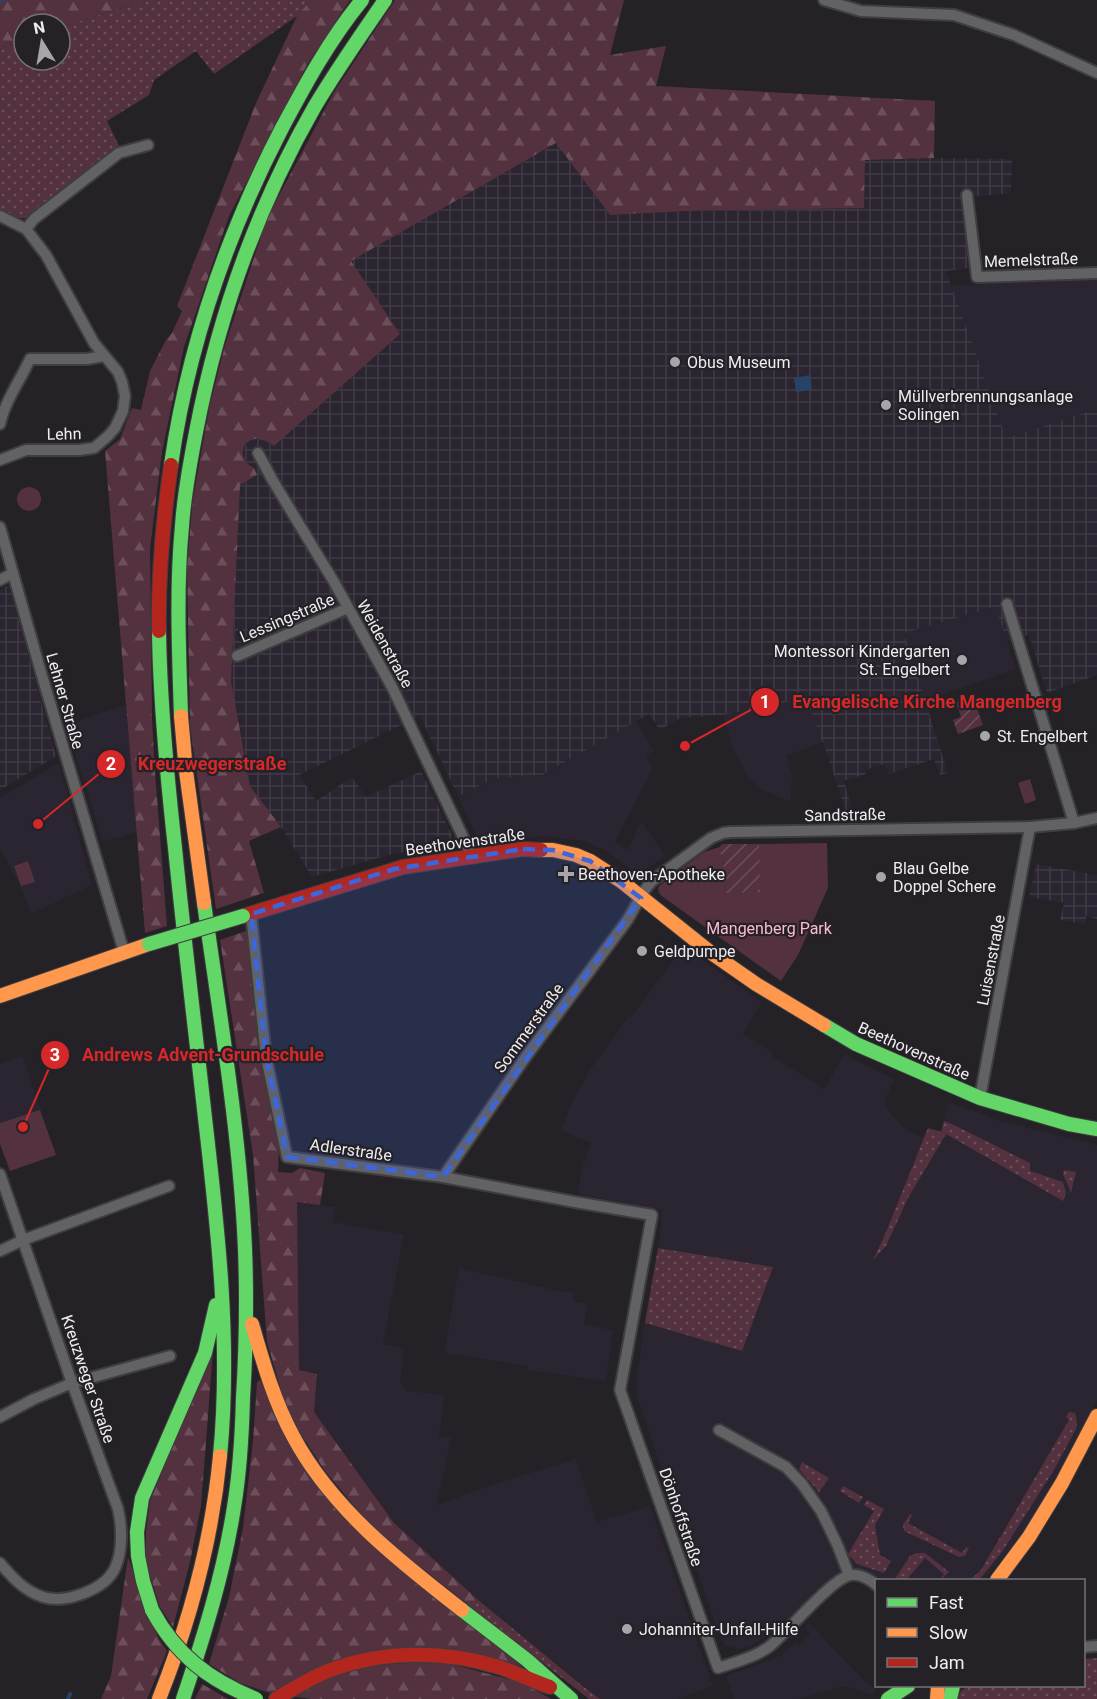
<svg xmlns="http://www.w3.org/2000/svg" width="1097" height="1699" viewBox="0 0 1097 1699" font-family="Roboto,sans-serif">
	<defs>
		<pattern id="industrial-grid" width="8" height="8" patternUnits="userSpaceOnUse" patternTransform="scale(1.5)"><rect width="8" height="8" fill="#2a2530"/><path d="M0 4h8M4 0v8" fill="none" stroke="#3f3a44"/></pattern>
		<pattern id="grass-dots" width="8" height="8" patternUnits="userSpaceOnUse" patternTransform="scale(1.5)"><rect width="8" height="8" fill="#54313f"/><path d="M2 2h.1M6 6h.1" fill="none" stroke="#6d4f5b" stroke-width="1.8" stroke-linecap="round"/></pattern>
		<pattern id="forest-firs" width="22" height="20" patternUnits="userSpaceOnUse" patternTransform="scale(1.5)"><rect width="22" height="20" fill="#54313f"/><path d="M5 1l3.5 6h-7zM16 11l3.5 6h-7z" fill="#6d4f5b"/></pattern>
		<pattern id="garden-furrows" width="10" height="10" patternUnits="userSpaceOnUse" patternTransform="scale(1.5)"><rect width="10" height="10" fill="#54313f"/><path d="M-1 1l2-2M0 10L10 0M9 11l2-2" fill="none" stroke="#6d4f5b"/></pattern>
	</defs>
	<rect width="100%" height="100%" fill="#242226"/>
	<g fill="#2a2530">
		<polygon points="1097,279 1097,409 1006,439 950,286"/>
		<polygon points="996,607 1016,669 924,700 903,633"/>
		<polygon points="807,698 823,742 786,756 792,776 791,802 763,790 748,777 733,748 723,715"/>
		<polygon points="126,705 137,832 103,842 66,725"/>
		<polygon points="636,721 654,751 646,756 653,767 615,842 628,850 641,821 665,856 642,872 633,872 610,853 585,841 542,836 487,841 481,839 475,833 458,796 495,778 542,775"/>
		<polygon points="59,763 92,885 31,914 20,885 0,849 0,798"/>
		<polygon points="683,947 762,1002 743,1034 774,1053 772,1056 824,1089 845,1054 857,1061 894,1079 885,1102 890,1113 908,1131 924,1137 928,1128 941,1131 949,1102 1001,1121 1097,1145 1097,1400 1069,1455 1025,1530 985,1580 883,1580 873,1574 863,1571 855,1570 842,1573 835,1577 774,1631 751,1646 739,1649 727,1646 721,1640 638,1400 636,1386 643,1333 660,1238 662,1210 581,1195 578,1191 582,1168 591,1143 561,1131 572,1102 590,1070 629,1016 631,1017"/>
		<polygon points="22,1056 56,1155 10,1171 0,1144 0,1064"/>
		<polygon points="297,1201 335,1207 333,1222 404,1234 383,1344 404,1348 400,1382 406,1391 445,1395 439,1436 451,1438 437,1505 491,1485 576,1459 597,1522 650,1506 713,1686 678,1699 600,1699 580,1684 477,1599 394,1523 314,1412 317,1374 299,1370"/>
		<polygon points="459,1268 555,1290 574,1293 573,1301 587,1304 584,1325 613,1330 606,1381 528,1370 528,1366 444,1353"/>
		<polygon points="809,1623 860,1676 876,1690 874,1693 872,1695 844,1686 799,1699 734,1699 726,1676 780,1656 795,1643 799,1645 810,1634 805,1628"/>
	</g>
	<g fill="url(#industrial-grid)">
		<polygon points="557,143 611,215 686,211 864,208 865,160 934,158 1012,159 1011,193 971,197 963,212 968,268 946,271 1006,438 1097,409 1097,675 1047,693 1029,635 1007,641 995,607 904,633 948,773 940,775 934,759 889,774 885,764 865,770 866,774 844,781 854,817 848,818 828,757 806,698 723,715 680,718 660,730 649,714 542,775 495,778 458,796 420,716 299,775 316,801 352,777 366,797 421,771 452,835 452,840 449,845 392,854 312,877 281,827 250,786 231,681 240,485 257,475 244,459 244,448 249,441 256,438 264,439 273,445 350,261"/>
		<polygon points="9,585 56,756 0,790 0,590"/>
		<polygon points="1036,864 1097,875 1097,919 1086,916 1085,924 1060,920 1064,903 1029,897"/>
	</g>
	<g fill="url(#grass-dots)">
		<polygon points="148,0 311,0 297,16 214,74 196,51 154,80 149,95 107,121 120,148 28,218 16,218 0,212 0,49 24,41 24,60 60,60 60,27"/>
		<polygon points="944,1121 954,1125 1030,1163 1030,1171 1063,1182 1066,1193 1063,1201 946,1134 908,1198 886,1246 873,1260 884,1237 928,1128 941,1132"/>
		<polygon points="1064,1170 1076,1172 1071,1192 1063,1174"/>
		<polygon points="658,1248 773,1267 742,1351 645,1323"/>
		<polygon points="1069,1412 1075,1413 1077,1422 1076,1429 1054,1470 1002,1552 979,1580 970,1580 981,1570 1069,1420 1066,1417"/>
		<polygon points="802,1462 829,1478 819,1492 799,1469"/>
		<polygon points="843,1486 863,1497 859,1503 840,1491"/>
		<polygon points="867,1500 884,1509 875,1525 880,1555 891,1561 884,1573 857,1564 848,1554 874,1511 864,1505"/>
		<polygon points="910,1514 912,1515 908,1523 962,1553 966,1547 969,1548 965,1556 959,1557 904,1531 903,1525"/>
		<polygon points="916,1553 925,1553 949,1572 940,1580 939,1580 944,1574 925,1558 908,1578 910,1580 894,1580 910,1556"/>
		<polygon points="477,1599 580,1684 600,1699 589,1699 475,1610"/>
		<polygon points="1097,1658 1097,1699 958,1699 960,1692 967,1686 1084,1686 1084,1659"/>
	</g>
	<g fill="url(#forest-firs)">
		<polygon points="0,0 148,0 60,27 60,24 24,24 24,41 0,49"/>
		<polygon points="311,0 350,0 307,65 229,216 184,347 162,452 150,548 152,718 155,772 167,926 145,933 105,451 120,439 132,408 141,410 150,371 166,340 172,333 182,311 177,306 256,103 297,16"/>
		<path d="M395,0H624L610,55L666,46L656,86L935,101L934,158L865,160L864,208L686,211L610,215L556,143L351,261L400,334L274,446C247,425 231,456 254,468L257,475L240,485L231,681L250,786L281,827L249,841L264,893L216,909L190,726L187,565L193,498L210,404L225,345L267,218L334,92Z"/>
		<polygon points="246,931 261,1056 279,1146 278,1172 292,1173 300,1168 325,1173 320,1205 297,1202 299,1370 317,1374 314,1412 394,1523 477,1599 475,1610 387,1540 352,1503 325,1471 288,1414 267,1342 253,1155 220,940"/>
		<polygon points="213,1350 201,1506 190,1562 173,1627 160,1607 146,1563 146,1531 150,1501"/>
		<polygon points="260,1380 292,1446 524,1667 441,1648 270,1693 240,1683 209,1664 229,1597 243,1528 253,1441 257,1382"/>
		<polygon points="128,1557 158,1638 167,1651 147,1699 101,1699 111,1676"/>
		<polygon points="439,1661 523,1683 551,1699 312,1699 289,1696 316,1682 374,1665"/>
		<polygon points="202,1684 228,1699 195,1699"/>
	</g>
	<g fill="#54313f">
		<circle cx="29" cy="499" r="12"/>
		<polygon points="1030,779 1036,800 1025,804 1018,783"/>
		<polygon points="827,843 828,888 798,955 781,981 663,897 659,893 658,888 660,885 704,852 720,847 720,854 723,856 726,892 759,892 759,844"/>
		<polygon points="28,861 35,882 21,886 14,866"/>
		<polygon points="40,1110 56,1155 10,1171 0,1144 0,1123"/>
	</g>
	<g fill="url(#garden-furrows)">
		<polygon points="973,697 983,725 958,734 953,720 961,717 956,702"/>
		<polygon points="722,844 759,844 760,892 726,893 723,856 720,854 720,847"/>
	</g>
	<polygon fill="#294366" points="810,375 812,390 796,392 794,378"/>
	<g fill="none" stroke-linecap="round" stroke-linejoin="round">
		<g stroke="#294366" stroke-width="4">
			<polyline points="0,1 3,0"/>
			<polyline points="68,1699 70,1694"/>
		</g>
		<g stroke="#3e3d40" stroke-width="14">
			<g id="street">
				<polyline points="824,0 861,11 954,15 1014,35 1097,73"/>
				<polyline points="967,195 977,277 1097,273"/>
				<polyline points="0,216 26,229 46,255 94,343 118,372 122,382 125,396 123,411 115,428 108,436 94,448 79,450 26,450 0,460"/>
				<polyline points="26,229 34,219 119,153 148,145"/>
				<path d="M0,424C5,401 20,381 30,359H87L104,356"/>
				<polyline points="258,453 273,481 334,582 392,687 472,856"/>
				<polyline points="0,527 40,669 124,952"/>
				<polyline points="0,580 13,573"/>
				<polyline points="1007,604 1074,823"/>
				<polyline points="237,656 348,608"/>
				<path d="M251,914L266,1057L287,1157L443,1177L575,1202L652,1215L620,1390L718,1668C735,1662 756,1657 770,1646C787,1633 833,1577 851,1575C860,1574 870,1579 876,1585"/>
				<polyline points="980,1098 1030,827"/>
				<path d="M0,1174L72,1383L118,1509C122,1527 123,1551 115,1568C105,1590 65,1604 43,1597C24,1591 12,1577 0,1563"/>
				<path d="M443,1177L525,1058L626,922C635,909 641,892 652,881L711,838L723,833L730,832L1030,827L1074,823L1097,818"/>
				<polyline points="0,1251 23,1240 169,1186"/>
				<polyline points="0,1417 34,1399 72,1383 170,1356"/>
				<polyline points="719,1430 786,1467 802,1484 821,1511 837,1544 849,1575"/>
				<polyline points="1084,1647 1097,1646"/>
			</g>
		</g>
		<g stroke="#3e3d40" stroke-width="16">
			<g id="fast">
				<path d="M171,465C188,346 227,234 282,128C306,83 330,39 362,0"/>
				<path d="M159,631C160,703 167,776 175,848C184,938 195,1028 205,1118C218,1230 231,1343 220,1456"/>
				<path d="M181,716C179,653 176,588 182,526C184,494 190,463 196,432C218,317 257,207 315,106C337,69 361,35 385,0"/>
				<polyline points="824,1025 856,1044 980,1098 1069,1124 1097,1129"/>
				<polyline points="152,1610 143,1581 138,1556 137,1532 142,1498 205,1353 216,1305"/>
				<polyline points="462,1610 527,1660 571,1699"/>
				<path d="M183,1699C204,1636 224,1572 234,1507C240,1471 242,1435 243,1398C246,1349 247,1299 245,1249C240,1134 220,1017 204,903"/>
				<polyline points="888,1699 908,1686"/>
				<polyline points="950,1699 953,1686"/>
			</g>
		</g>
		<g stroke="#3e3d40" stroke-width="16">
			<g id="slow">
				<polyline points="181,716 186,771 204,903"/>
				<polyline points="541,850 553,850 576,855 590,861 621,881 710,952 756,984 824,1025"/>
				<polyline points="0,996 149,944"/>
				<path d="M252,1324C263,1362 274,1401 293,1436C331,1508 399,1561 462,1610"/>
				<polyline points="997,1580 1029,1537 1062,1483 1097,1416"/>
				<path d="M159,1699C190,1621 212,1540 220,1456"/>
				<polyline points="937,1699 938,1686"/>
			</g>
		</g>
		<g stroke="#3e3d40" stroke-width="16">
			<g id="jam">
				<path d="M159,631C158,575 163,520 171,465"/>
				<polyline points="243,916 403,867 523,849 541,850"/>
				<path d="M276,1699C293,1689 310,1678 328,1671C383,1650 443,1650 499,1667C516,1673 533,1681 550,1687"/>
			</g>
		</g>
		<use href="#street" stroke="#626164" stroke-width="10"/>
		<use href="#fast" stroke="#63d668" stroke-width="14"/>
		<use href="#slow" stroke="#ff974d" stroke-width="14"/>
		<use href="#jam" stroke="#b3261e" stroke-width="14"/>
		<g stroke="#3e3d40" stroke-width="16" stroke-linecap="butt">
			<g id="fast-bridge">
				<polyline points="149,944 243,916"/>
				<path d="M152,1610C176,1655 209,1680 256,1699"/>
			</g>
		</g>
		<use href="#fast-bridge" stroke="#63d668" stroke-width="14"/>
	</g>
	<path fill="#3c66dc" fill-opacity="0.2" stroke="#3c66dc" stroke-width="4.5" stroke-dasharray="12 8" stroke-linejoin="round" d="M523,849L553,850L590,861L641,898L443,1177L287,1157L266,1057L251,914L394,869Z"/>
	<g fill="#a8a6aa" stroke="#242127" stroke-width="2">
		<circle cx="675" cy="362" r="6"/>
		<circle cx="886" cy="405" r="6"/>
		<circle cx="962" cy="660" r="6"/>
		<circle cx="985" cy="736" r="6"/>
		<path d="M563 865h6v6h6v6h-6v6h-6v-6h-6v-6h6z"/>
		<circle cx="881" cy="877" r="6"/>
		<circle cx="642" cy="951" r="6"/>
		<circle cx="627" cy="1629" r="6"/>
	</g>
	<g text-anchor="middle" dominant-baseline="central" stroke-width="4.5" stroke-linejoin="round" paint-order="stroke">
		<g font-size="16" fill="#efedf1" stroke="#242127">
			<text transform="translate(1031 260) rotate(-2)">Memelstraße</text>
			<text transform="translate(64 434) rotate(-1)">Lehn</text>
			<text transform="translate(287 618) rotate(-23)">Lessingstraße</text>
			<text transform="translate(385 644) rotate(61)">Weidenstraße</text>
			<text transform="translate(65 701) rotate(74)">Lehner Straße</text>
			<text transform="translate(845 815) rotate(-1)">Sandstraße</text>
			<text transform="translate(465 842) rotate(-8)">Beethovenstraße</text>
			<text transform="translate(991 960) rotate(-79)">Luisenstraße</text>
			<text transform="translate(529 1028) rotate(-54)">Sommerstraße</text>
			<text transform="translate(914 1051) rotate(24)">Beethovenstraße</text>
			<text transform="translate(351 1150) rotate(8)">Adlerstraße</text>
			<text transform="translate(88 1379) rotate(71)">Kreuzweger Straße</text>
			<text transform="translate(681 1517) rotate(71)">Dönhoffstraße</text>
		</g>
		<g font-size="16" fill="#efedf1" stroke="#242127" text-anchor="start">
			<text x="687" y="362">Obus Museum</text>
			<text x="898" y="396">Müllverbrennungsanlage<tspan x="898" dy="18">Solingen</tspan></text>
			<text x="950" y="651" text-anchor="end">Montessori Kindergarten<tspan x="950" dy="18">St. Engelbert</tspan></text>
			<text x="997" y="736">St. Engelbert</text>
			<text x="893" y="868">Blau Gelbe<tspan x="893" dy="18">Doppel Schere</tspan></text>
			<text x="578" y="874">Beethoven-Apotheke</text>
			<text x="654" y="951">Geldpumpe</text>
			<text x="639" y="1629">Johanniter-Unfall-Hilfe</text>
		</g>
		<g font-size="16" fill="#febad2" stroke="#242127">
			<text x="769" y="928">Mangenberg Park</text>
		</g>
	</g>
	<path fill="none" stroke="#d62828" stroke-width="2" d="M685 746L765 702M38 824L111 764M23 1127L55 1055"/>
	<g fill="#d62828" stroke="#242127" stroke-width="2">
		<circle cx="685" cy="746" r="6"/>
		<circle cx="38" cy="824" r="6"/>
		<circle cx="23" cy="1127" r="6"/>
		<circle cx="765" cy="702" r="15"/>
		<circle cx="111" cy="764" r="15"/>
		<circle cx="55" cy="1055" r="15"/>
	</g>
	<g font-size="18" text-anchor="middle" font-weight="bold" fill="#fff">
		<text x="765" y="708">1</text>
		<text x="111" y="770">2</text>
		<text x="55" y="1061">3</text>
	</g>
	<g font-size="18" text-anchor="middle" font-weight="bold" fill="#d62828" stroke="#242127" stroke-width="4.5" stroke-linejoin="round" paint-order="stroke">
		<text x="927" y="708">Evangelische Kirche Mangenberg</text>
		<text x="212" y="770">Kreuzwegerstraße</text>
		<text x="203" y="1061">Andrews Advent-Grundschule</text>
	</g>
	<rect x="875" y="1579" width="210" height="108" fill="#242127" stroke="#757378" stroke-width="1.5"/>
	<rect x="887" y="1598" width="30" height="9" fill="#63d668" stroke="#757378" stroke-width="1.5"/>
	<text x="929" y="1609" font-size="18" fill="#efedf1">Fast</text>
	<rect x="887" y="1628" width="30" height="9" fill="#ff974d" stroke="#757378" stroke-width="1.5"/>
	<text x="929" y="1639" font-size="18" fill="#efedf1">Slow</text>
	<rect x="887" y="1658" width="30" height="9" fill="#b3261e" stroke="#757378" stroke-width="1.5"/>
	<text x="929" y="1669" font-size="18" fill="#efedf1">Jam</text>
	<g transform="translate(42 42) rotate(349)"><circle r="28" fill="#242127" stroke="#757378" stroke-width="1.5"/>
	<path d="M0-4.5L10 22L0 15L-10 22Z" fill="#a8a6aa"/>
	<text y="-9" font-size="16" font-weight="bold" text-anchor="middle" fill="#efedf1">N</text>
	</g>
</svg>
